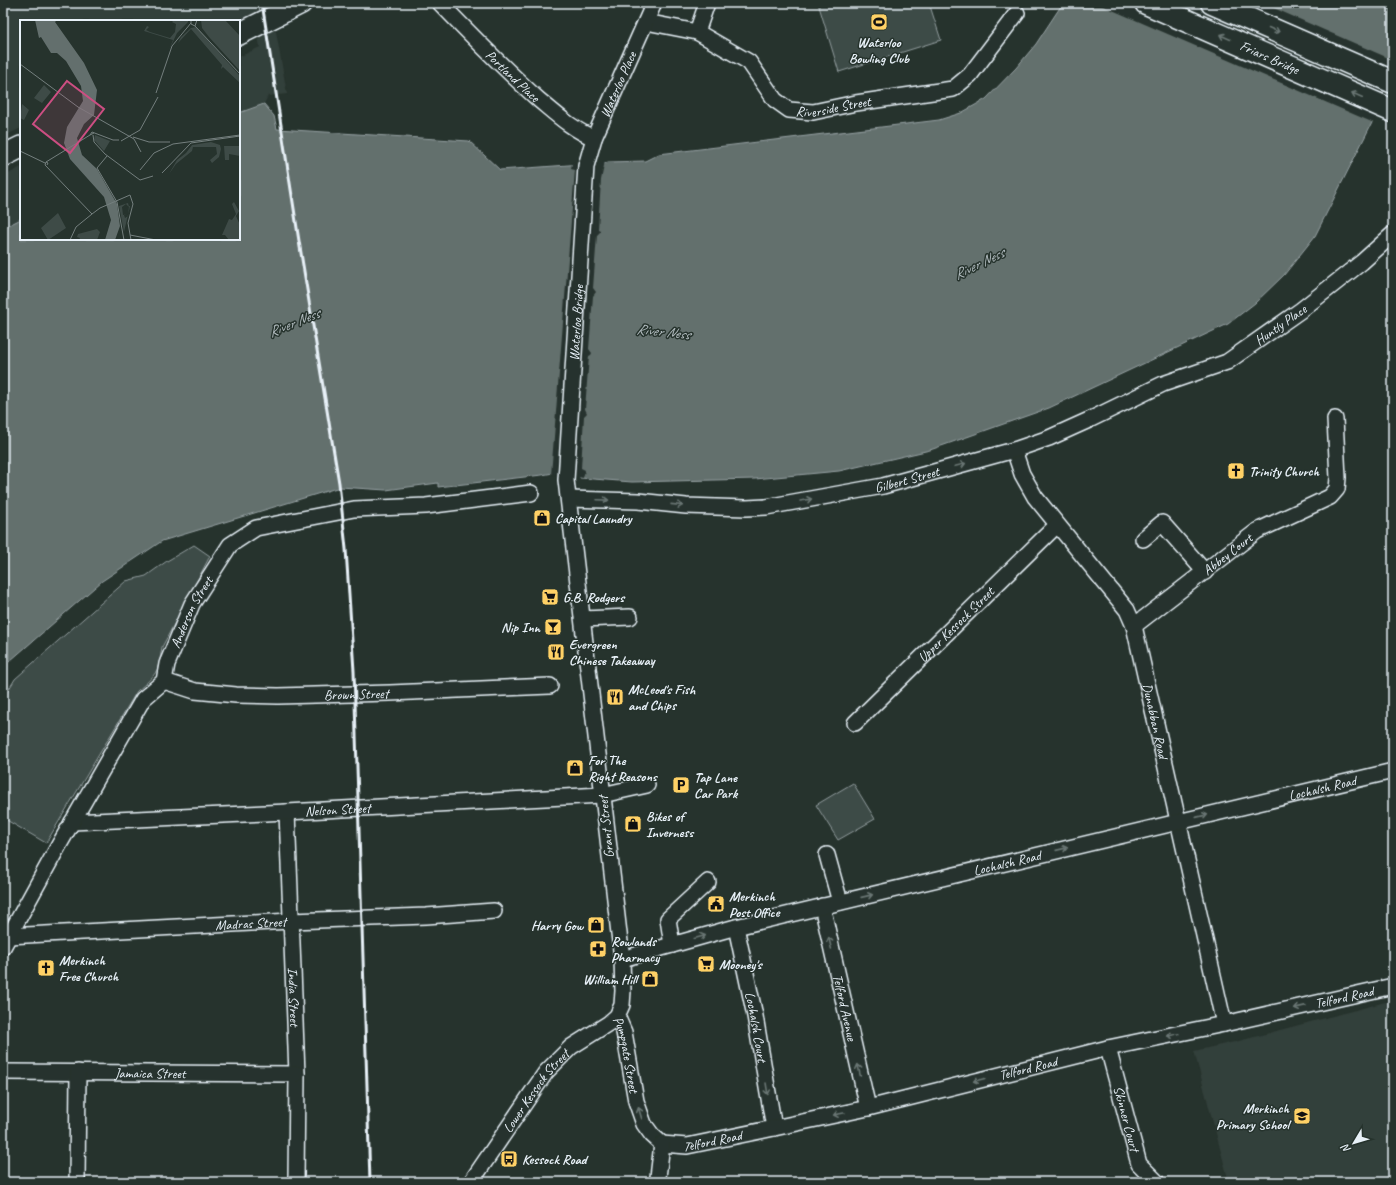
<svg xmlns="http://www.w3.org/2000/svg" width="1396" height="1185" viewBox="0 0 1396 1185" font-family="Caveat,sans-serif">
	<rect width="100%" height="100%" fill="#26332d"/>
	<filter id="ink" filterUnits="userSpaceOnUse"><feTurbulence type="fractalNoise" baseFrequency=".025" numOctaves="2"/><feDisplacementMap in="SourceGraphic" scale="8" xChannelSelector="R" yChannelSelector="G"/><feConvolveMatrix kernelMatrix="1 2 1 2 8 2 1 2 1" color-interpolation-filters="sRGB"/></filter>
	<g filter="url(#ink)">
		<g fill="#333f3a">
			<polygon points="3,3 271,3 287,94 268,96 264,104 239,113 239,57 260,47 254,13 238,21 21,21 21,128 3,137"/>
			<polygon points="21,167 21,219 3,228 3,177"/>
			<polygon points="1393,1000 1393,1182 1229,1182 1194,1051 1239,1041"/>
		</g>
		<g fill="#3e4b47" stroke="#939ea0">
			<polygon points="818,3 929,3 941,40 839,72"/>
			<path d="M194,545L210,556L162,647C158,673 157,674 137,691L46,843L3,818V699L15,679L126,581L146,576L167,561Z"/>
			<polygon points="853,783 875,819 838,840 816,805"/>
		</g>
		<polygon fill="#636f6d" stroke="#98a3a5" points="1063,3 1393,3 1393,81 1315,236 1284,275 1255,303 1228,324 1049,408 930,450 839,471 755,479 632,482 580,478 580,472 564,471 542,475 438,487 438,483 386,490 340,487 162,541 102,581 3,667 3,228 21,219 21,239 239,239 239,113 264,104 274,116 277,129 469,141 500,170 582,164 601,174 602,165 608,162 645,161 659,154 939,120 961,113 986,99 1016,68 1036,44"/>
		<g fill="#26332d">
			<polygon points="1096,3 1262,3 1393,60 1393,85 1374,123"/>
			<polygon points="605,161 601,180 598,229 600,230 600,232 597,235 593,288 596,292 593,296 589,349 592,353 591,355 589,356 585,409 587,413 584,416 581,468 585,470 583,478 578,477 578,474 564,473 551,475 575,170 571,169 572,163 583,162 600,171 600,164"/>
		</g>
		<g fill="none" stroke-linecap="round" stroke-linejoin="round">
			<g stroke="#e8f1f8" stroke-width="18">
				<g id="street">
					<path id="s1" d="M440,3C472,36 504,69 539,100C556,114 573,130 594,138"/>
					<path id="s2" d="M646,22L697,32L749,62L775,100L789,110L813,112L856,103L953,89L970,75L1017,13"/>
					<polyline points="697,32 707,3"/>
					<path id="s3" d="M1014,450L1022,474L1035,497L1127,610L1134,626L1224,1024"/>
					<path id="s4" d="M569,499L638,501L686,506L746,508L766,507L883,486L1014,450L1049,438L1089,420L1163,384L1227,362L1301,310L1362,262L1393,234"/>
					<polyline points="1143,539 1162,523 1205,572"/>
					<polyline points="583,619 630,617"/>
					<path id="s5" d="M1134,626L1257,531L1330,497L1337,489L1338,478L1335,419"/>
					<path id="s6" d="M164,681L195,691L236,695L278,696L390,693L550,686"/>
					<path id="s7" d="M855,723L1057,525"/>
					<path id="s8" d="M287,812L297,1074L296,1182"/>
					<path id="s9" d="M72,822L287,812L602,795L647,785"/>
					<polyline points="827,855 840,902"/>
					<path id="s10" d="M822,906L868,1108"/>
					<path id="s11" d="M736,927L755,1016L774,1128"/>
					<path id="s12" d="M8,936L291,921L426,916L494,911"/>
					<polyline points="672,945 668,919 708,882"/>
					<path id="s13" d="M3,947L59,845L143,699L164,681L167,664L192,604L230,545L256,528L354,509L426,506L531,493"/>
					<path id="s14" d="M622,959L736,927L1393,771"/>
					<path id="s15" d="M617,1016L624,1032L636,1101L644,1124L652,1135L662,1144"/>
					<path id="s16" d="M1108,1048L1139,1164L1157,1182"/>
					<path id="s17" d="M3,1072L297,1074"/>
					<path id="s18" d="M662,1144L687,1146L774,1128L868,1108L1108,1048L1224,1024L1393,986"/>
					<polyline points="77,1182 78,1072"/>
					<path id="s19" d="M471,1182L546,1072L571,1047L609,1023L617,1016L622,1005L623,991L622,959L566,480L586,166L594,138L654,3"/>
					<polyline points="659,1182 658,1177 662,1144"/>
				</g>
			</g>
			<g stroke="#e8f1f8" stroke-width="24">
				<g id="secondary">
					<polyline points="239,34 301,3"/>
					<polyline points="3,156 21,147"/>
				</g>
			</g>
			<g stroke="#e8f1f8" stroke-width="25">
				<g id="highway">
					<path id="s20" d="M1146,3L1393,111"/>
					<polyline points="1212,3 1393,82"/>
				</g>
			</g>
			<use href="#street" stroke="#26332d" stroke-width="15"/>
			<use href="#secondary" stroke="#26332d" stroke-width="21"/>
			<use href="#highway" stroke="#26332d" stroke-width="22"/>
			<polyline stroke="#e8f1f8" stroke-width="3" points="262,3 299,241 339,483 346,549 354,671 370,1182"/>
		</g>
		<defs><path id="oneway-shaft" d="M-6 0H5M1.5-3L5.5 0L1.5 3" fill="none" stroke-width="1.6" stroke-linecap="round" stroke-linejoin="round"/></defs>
		<g stroke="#6a7674">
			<use href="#oneway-shaft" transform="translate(1274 30) rotate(24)"/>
			<use href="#oneway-shaft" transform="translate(1225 37) rotate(-156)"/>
			<use href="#oneway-shaft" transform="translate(1357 95) rotate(-156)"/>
			<use href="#oneway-shaft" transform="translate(960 465) rotate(-15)"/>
			<use href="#oneway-shaft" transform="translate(603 500) rotate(2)"/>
			<use href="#oneway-shaft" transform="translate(806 500) rotate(-10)"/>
			<use href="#oneway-shaft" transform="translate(677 505) rotate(6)"/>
			<use href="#oneway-shaft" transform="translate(1202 816) rotate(-13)"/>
			<use href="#oneway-shaft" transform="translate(1062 849) rotate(-13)"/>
			<use href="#oneway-shaft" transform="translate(867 896) rotate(-13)"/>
			<use href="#oneway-shaft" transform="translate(700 937) rotate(-15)"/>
			<use href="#oneway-shaft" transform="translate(830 943) rotate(-103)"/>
			<use href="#oneway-shaft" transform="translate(1300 1007) rotate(167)"/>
			<use href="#oneway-shaft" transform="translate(1173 1035) rotate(168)"/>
			<use href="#oneway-shaft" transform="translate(859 1070) rotate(-103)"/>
			<use href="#oneway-shaft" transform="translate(979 1080) rotate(166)"/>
			<use href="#oneway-shaft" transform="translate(767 1089) rotate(81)"/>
			<use href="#oneway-shaft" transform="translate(640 1113) rotate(-107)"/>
			<use href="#oneway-shaft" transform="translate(839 1114) rotate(168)"/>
		</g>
	</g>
	<defs>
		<g id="stadium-square" transform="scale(0.9)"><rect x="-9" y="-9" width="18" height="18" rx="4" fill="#ffd166" stroke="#26332d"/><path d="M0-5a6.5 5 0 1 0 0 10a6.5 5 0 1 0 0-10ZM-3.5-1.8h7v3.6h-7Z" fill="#111"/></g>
		<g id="church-square" transform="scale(0.9)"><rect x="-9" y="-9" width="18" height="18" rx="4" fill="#ffd166" stroke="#26332d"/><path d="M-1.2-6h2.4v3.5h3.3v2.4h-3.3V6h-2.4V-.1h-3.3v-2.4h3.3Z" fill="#111"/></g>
		<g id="shop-square" transform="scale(0.9)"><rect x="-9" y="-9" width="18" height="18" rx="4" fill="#ffd166" stroke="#26332d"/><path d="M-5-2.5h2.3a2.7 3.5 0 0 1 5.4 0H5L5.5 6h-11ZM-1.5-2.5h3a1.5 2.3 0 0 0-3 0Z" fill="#111"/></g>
		<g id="supermarket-square" transform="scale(0.9)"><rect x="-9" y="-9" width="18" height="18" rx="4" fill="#ffd166" stroke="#26332d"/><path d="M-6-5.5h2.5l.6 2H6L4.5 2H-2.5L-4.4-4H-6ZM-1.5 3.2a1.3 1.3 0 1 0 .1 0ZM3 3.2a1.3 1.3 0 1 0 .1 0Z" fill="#111"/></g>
		<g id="bar-square" transform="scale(0.9)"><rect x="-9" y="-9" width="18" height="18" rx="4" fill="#ffd166" stroke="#26332d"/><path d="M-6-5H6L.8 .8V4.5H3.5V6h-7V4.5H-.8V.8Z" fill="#111"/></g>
		<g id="restaurant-square" transform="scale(0.9)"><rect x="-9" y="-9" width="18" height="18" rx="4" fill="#ffd166" stroke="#26332d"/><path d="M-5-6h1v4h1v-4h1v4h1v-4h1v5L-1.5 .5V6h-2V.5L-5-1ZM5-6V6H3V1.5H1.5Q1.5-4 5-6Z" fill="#111"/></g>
		<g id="parking-square" transform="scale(0.9)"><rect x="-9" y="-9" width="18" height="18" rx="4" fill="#ffd166" stroke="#26332d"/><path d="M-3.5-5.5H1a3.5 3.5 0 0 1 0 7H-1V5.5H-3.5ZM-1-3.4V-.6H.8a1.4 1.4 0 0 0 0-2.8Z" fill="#111"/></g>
		<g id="civic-square" transform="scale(0.9)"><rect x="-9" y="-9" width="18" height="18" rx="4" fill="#ffd166" stroke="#26332d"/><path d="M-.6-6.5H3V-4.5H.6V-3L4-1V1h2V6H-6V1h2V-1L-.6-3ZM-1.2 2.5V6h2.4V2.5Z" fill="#111"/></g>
		<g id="pharmacy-square" transform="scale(0.9)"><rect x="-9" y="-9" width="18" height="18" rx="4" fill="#ffd166" stroke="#26332d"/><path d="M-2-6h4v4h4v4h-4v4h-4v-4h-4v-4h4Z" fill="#111"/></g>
		<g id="school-square" transform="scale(0.9)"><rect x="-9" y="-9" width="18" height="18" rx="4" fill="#ffd166" stroke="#26332d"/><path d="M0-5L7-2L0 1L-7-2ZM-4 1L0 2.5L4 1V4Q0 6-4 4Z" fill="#111"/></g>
		<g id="bus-square" transform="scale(0.9)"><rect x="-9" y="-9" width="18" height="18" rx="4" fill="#ffd166" stroke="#26332d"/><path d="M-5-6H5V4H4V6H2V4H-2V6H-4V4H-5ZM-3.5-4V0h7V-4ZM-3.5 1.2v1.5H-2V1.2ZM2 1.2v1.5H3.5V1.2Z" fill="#111"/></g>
	</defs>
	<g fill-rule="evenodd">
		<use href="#stadium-square" x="879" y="22"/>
		<use href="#church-square" x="1236" y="471"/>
		<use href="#shop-square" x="542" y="518"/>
		<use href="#supermarket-square" x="550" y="597"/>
		<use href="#bar-square" x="553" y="627"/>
		<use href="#restaurant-square" x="556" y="652"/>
		<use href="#restaurant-square" x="615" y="697"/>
		<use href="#shop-square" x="575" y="768"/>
		<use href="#parking-square" x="681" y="785"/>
		<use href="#shop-square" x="633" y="824"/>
		<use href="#civic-square" x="716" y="904"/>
		<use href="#shop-square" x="596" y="925"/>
		<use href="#pharmacy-square" x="598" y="949"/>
		<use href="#supermarket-square" x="706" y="964"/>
		<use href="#church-square" x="46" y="968"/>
		<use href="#shop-square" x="650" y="979"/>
		<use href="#school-square" x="1302" y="1116"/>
		<use href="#bus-square" x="509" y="1159"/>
	</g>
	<g text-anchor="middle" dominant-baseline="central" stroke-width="3" stroke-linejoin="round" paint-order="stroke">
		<g font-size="14" font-weight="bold" fill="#e8f1f8" stroke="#26332d" text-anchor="start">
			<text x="879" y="42" text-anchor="middle">Waterloo<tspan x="879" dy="16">Bowling Club</tspan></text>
			<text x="1249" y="471">Trinity Church</text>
			<text x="555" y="518">Capital Laundry</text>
			<text x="563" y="597">G.B. Rodgers</text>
			<text x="540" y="627" text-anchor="end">Nip Inn</text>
			<text x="569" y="644">Evergreen<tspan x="569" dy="16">Chinese Takeaway</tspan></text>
			<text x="628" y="689">McLeod's Fish<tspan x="628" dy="16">and Chips</tspan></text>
			<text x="588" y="760">For The<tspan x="588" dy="16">Right Reasons</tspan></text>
			<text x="694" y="777">Tap Lane<tspan x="694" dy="16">Car Park</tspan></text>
			<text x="646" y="816">Bikes of<tspan x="646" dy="16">Inverness</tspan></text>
			<text x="729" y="896">Merkinch<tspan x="729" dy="16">Post Office</tspan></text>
			<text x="583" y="925" text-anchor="end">Harry Gow</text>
			<text x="611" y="941">Rowlands<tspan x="611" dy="16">Pharmacy</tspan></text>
			<text x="59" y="960">Merkinch<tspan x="59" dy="16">Free Church</tspan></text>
			<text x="719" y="964">Mooney's</text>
			<text x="637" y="979" text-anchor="end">William Hill</text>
			<text x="1289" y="1108" text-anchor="end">Merkinch<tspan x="1289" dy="16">Primary School</tspan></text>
			<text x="522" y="1159">Kessock Road</text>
		</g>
		<g font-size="14" fill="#e8f1f8" stroke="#26332d">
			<text stroke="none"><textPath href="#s20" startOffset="135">Friars Bridge</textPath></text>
			<text stroke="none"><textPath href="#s1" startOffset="103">Portland Place</textPath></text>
			<text stroke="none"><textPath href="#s19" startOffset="1167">Waterloo Place</textPath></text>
			<text stroke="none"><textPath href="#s2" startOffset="220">Riverside Street</textPath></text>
			<text stroke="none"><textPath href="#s19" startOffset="922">Waterloo Bridge</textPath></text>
			<text stroke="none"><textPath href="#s4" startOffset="748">Huntly Place</textPath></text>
			<text stroke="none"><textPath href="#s4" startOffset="341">Gilbert Street</textPath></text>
			<text stroke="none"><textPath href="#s5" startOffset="118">Abbey Court</textPath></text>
			<text stroke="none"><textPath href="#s13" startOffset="387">Anderson Street</textPath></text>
			<text stroke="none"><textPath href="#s7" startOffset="141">Upper Kessock Street</textPath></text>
			<text stroke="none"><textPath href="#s6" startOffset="194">Brown Street</textPath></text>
			<text stroke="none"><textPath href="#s3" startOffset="312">Dunabban Road</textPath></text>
			<text stroke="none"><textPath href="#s14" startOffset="721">Lochalsh Road</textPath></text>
			<text stroke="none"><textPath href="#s9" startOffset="266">Nelson Street</textPath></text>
			<text transform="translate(606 827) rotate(-96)">Grant Street</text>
			<text stroke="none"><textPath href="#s14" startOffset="397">Lochalsh Road</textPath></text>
			<text stroke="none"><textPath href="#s12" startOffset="243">Madras Street</textPath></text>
			<text stroke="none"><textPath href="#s8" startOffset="185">India Street</textPath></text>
			<text stroke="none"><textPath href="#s18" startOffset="699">Telford Road</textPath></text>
			<text stroke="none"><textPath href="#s10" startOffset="104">Telford Avenue</textPath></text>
			<text stroke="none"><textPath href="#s11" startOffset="102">Lochalsh Court</textPath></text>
			<text stroke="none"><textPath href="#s15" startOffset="40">Pumpgate Street</textPath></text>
			<text stroke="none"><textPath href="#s18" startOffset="375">Telford Road</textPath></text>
			<text stroke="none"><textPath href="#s17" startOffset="147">Jamaica Street</textPath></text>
			<text stroke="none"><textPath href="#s19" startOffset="112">Lower Kessock Street</textPath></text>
			<text stroke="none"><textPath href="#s16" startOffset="73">Skinner Court</textPath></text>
			<text stroke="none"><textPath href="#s18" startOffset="51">Telford Road</textPath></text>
		</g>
		<g font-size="15" font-style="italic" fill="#b3bdc0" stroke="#26332d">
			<text transform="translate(979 264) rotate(-26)">River Ness</text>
			<text transform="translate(294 323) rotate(-22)">River Ness</text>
			<text transform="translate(663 332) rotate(6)">River Ness</text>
		</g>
	</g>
	<g transform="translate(20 20)">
		<rect width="220" height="220" fill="#26332d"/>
		<path d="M154,0H168V2L157,13L149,30L153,20L124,11L127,6L129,7L126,10L130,12L150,18L155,12L156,4L152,2ZM181,0H205L220,16V51L189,17L182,8ZM176,7L220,56V63L203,47L201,49L202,45L171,9L158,23L161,17L171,8ZM24,65L31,72L22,83L14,78ZM2,84L9,90L4,100L0,98ZM75,115L90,121L84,131L74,120ZM191,122L200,125L201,129L199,137L192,143L190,140L197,134L196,127H173L172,131L156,144L149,154L157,140L166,133L172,125ZM204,126H220V136L209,134V140H205ZM214,182L219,191L216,196L220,205L219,219L209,220L205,215H202L209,199L212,200L216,194L212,184ZM108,183L109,187L106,184L102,187L103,195L107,194L104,195L105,198L108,196L109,186H110L104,212L99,186ZM38,193L46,208L28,220L21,208ZM77,209L80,212L77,220H59L60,218L57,217L58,214Z" fill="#3e4b47"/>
		<path d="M15,0H37L35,2L64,43L77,70L74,95L64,104L57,118L62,135L77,149L97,184L100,206L95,220H85L91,200L84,177L50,139L44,123L47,107L63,81L61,66L46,41L37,33H31L21,17L19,18Z" fill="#636f6d"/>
		<path fill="none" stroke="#747f7e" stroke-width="1" d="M171,0V4L175,6L177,0M175,6L220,54M0,44L58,87L114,119L121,132M136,73L152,26L171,3M74,113L70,115L72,112L93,120H99M73,115L74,122L85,134L120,160L133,156M113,117L129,122H150M101,121L120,110L138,77M0,131L25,143M87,136L77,148L97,182L104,220M26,142L70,115M27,145L28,143L26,142L25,145L72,194L56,207L50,220M120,150L134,133L153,124L220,115M142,153L171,123L220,116M72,194L80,188L110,175L113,184L108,203L111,220M110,215L136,220"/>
		<path fill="#cc4e82" fill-opacity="0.15" stroke="#cc4e82" stroke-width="2" d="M47,61L84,89L50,133L13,104Z"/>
		<rect width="220" height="220" fill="none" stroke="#e8f1f8" stroke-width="2"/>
	</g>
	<rect width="1396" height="1185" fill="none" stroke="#26332d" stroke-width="16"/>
	<rect x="8" y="8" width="1380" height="1169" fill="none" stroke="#e8f1f8" stroke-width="1.5" filter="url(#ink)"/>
	<g transform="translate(1354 1143) rotate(232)" stroke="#26332d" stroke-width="3" paint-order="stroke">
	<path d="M0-3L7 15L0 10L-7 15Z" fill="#e8f1f8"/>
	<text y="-6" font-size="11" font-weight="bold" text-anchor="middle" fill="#e8f1f8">N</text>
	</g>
</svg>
